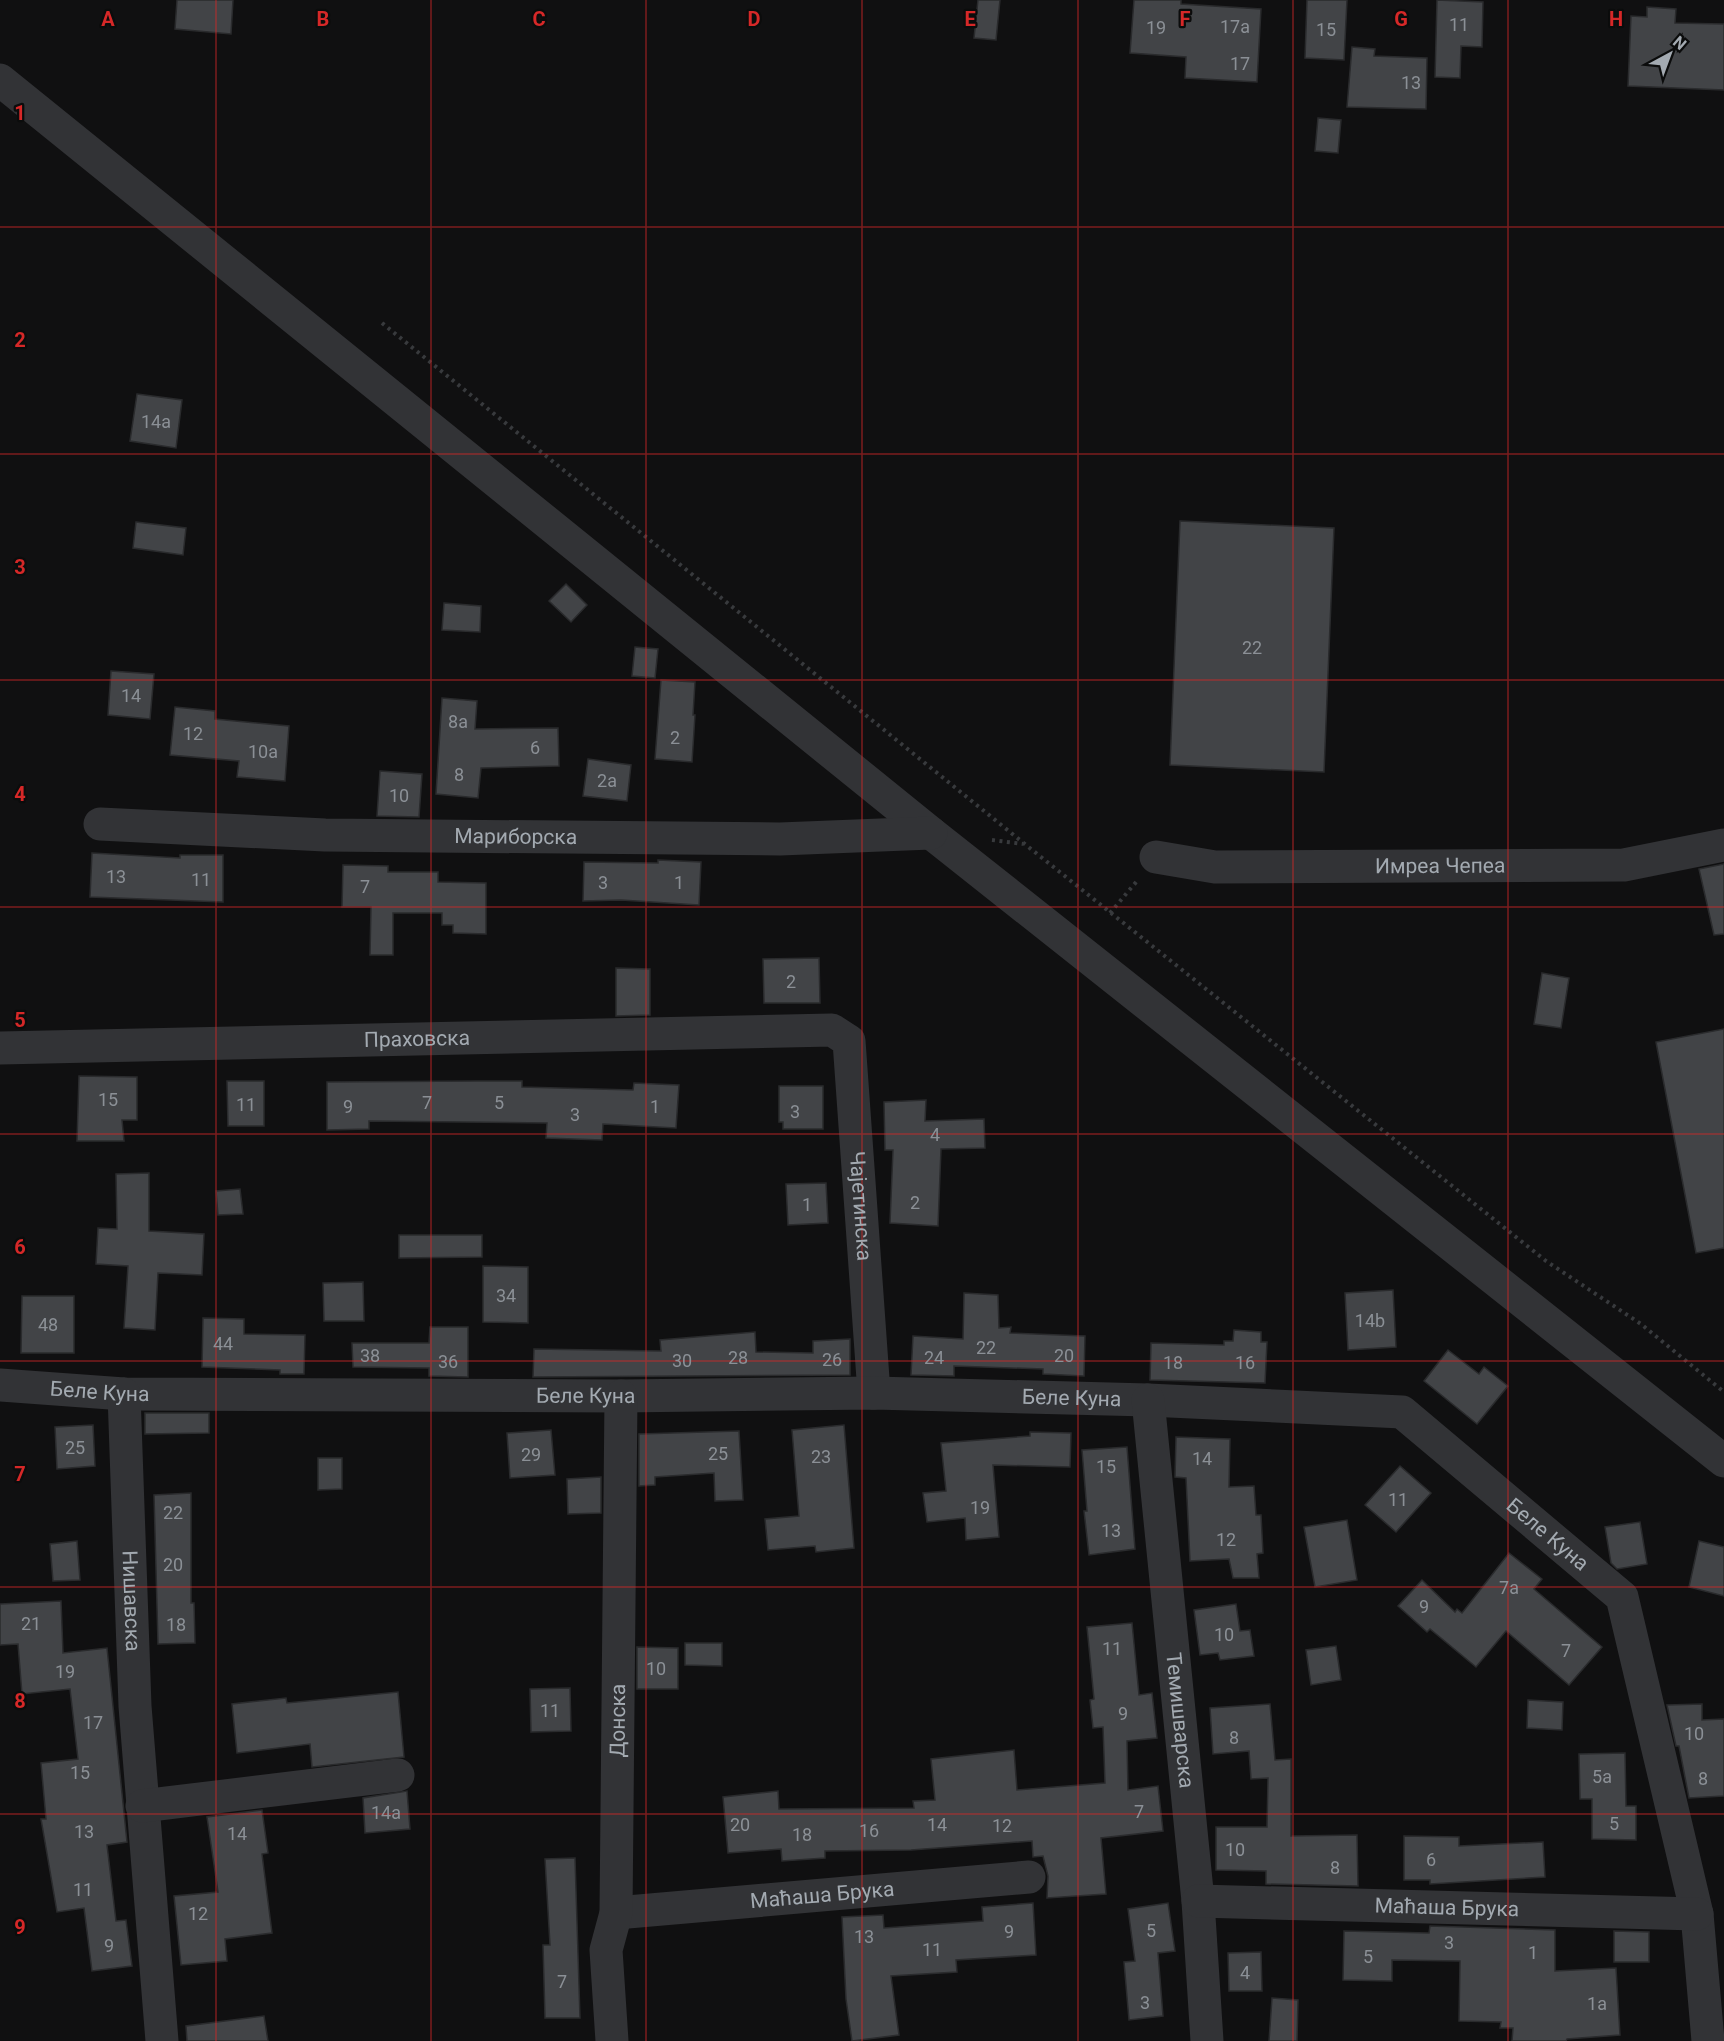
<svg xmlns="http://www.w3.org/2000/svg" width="1724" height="2041" viewBox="0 0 1724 2041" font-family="Roboto,sans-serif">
	<rect width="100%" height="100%" fill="#101011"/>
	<g fill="#424447" stroke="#2a2b2d" stroke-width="1.5">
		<polygon points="177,0 233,0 231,34 175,29"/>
		<polygon points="978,0 1000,0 996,40 974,38"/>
		<polygon points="1134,0 1181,0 1181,4 1261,9 1257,82 1185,78 1186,57 1130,53"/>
		<polygon points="1307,0 1347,0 1344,60 1305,58"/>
		<polygon points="1437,0 1483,2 1482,47 1461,46 1460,78 1435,77"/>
		<polygon points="1647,7 1676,9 1675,23 1724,24 1724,90 1628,86 1631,16 1647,17"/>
		<polygon points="1352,47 1375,49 1374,56 1427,58 1426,109 1347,107"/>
		<polygon points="1318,118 1341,120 1338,153 1315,151"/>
		<polygon points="137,394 182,400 176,448 130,441"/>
		<polygon points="1180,521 1334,528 1324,772 1170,765"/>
		<polygon points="136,522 186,528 183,555 133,548"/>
		<polygon points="566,584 587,605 571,622 549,601"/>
		<polygon points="444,603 481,606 480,632 442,630"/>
		<polygon points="635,647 658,649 655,678 632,676"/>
		<polygon points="111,671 154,674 150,719 108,715"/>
		<polygon points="661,680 695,682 693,715 695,715 692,762 655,759"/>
		<polygon points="442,698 477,701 475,729 558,728 559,766 481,768 478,798 436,794"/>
		<polygon points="175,707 215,711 215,719 289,726 285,781 237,777 239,761 170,755"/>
		<polygon points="588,759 631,765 627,801 583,796"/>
		<polygon points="380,771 422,774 419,817 377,816"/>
		<polygon points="92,853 180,858 180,855 223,855 223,902 90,897"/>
		<polygon points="658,860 701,862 699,905 621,900 583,901 584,862 658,863"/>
		<polygon points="1724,864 1724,934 1714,935 1699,869"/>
		<polygon points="343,865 388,866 388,872 438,872 438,882 486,883 486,934 453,933 453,925 442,925 442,913 393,913 393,955 370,955 371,907 342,907"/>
		<polygon points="819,958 820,1003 764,1003 763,959"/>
		<polygon points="616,968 650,969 650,1015 616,1016"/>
		<polygon points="1542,973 1569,978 1561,1028 1534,1024"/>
		<polygon points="1724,1029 1724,1248 1696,1253 1656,1042"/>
		<polygon points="79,1076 137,1077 137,1120 122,1120 124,1141 77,1141"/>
		<polygon points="227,1081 264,1081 264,1126 228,1126"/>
		<polygon points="477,1081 522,1081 522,1087 633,1090 634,1083 679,1085 676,1128 603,1124 602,1140 546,1138 547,1123 369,1121 369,1129 327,1130 327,1082"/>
		<polygon points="779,1086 823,1086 823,1129 783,1129 783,1122 779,1122"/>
		<polygon points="926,1100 925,1121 984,1119 985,1148 941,1149 938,1226 890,1223 893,1150 885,1150 884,1102"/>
		<polygon points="149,1173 149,1231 204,1234 202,1275 158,1273 155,1330 124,1328 128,1266 96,1264 98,1228 117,1229 116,1174"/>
		<polygon points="826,1183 828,1223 788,1225 786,1184"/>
		<polygon points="240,1189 243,1214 218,1215 216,1191"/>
		<polygon points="399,1235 482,1235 482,1257 399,1258"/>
		<polygon points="483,1266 528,1267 528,1323 483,1322"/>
		<polygon points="363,1282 364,1321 324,1321 323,1283"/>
		<polygon points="1393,1290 1396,1347 1348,1350 1345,1293"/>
		<polygon points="964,1293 998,1295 999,1328 1011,1327 1010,1333 1085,1336 1084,1376 1043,1374 1043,1369 954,1366 954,1376 911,1375 913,1336 963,1339"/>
		<polygon points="22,1296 74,1296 74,1353 21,1353"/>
		<polygon points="203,1318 244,1319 244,1334 305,1335 304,1374 280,1374 280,1370 202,1367"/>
		<polygon points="430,1327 468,1327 468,1377 429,1376 429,1368 353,1367 352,1343 429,1343"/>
		<polygon points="1234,1330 1261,1332 1261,1342 1267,1342 1265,1383 1150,1380 1151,1343 1224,1345 1224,1341 1233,1341"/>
		<polygon points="755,1332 756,1352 813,1353 813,1341 850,1339 850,1375 533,1377 534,1349 661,1351 660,1340"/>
		<polygon points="1448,1350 1479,1374 1484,1367 1508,1386 1477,1424 1424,1381"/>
		<polygon points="145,1413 209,1413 209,1433 145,1434"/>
		<polygon points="93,1425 95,1466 57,1469 55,1427"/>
		<polygon points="844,1425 854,1548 816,1552 815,1546 768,1550 765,1519 799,1516 792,1430"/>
		<polygon points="551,1430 555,1475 510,1478 507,1433"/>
		<polygon points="739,1431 743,1500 715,1501 714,1473 655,1477 655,1485 639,1486 639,1434"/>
		<polygon points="1030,1432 1071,1433 1070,1467 993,1465 999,1537 966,1540 965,1518 927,1522 923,1493 946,1491 941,1443 1030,1436"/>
		<polygon points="1176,1437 1230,1439 1229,1487 1254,1486 1256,1515 1261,1515 1263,1553 1257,1554 1259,1578 1233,1578 1229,1559 1190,1561 1186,1478 1175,1477"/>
		<polygon points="1127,1447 1135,1549 1089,1555 1084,1511 1087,1511 1082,1450"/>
		<polygon points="318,1458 342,1458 342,1489 318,1490"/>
		<polygon points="1400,1466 1431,1493 1396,1532 1365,1505"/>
		<polygon points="601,1477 601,1513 568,1514 567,1479"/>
		<polygon points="191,1493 191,1603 194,1603 195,1643 158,1644 154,1495"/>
		<polygon points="1347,1520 1357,1580 1315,1587 1304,1527"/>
		<polygon points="1640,1522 1647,1564 1617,1569 1611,1563 1605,1527"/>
		<polygon points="77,1541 80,1580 53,1581 50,1544"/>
		<polygon points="1699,1541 1724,1547 1724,1596 1689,1587"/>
		<polygon points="1509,1553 1542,1579 1534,1589 1602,1647 1569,1685 1506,1631 1476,1667 1430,1629 1427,1632 1398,1606 1422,1580 1455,1612 1457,1609 1462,1613"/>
		<polygon points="61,1601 63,1653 107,1648 127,1842 107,1845 116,1921 126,1920 132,1966 92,1971 84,1908 57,1912 41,1819 46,1819 41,1763 78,1759 70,1689 22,1694 18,1644 0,1645 0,1604"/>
		<polygon points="1236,1604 1240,1631 1250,1630 1254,1656 1220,1660 1218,1653 1200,1655 1194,1610"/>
		<polygon points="1132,1623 1139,1695 1152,1693 1157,1738 1127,1741 1128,1790 1158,1786 1163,1831 1101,1838 1106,1894 1047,1898 1048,1876 1043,1856 1033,1857 1032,1841 911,1850 825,1851 825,1858 782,1861 781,1849 728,1853 723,1797 778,1791 779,1809 914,1808 913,1801 935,1800 931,1759 1014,1750 1017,1790 1105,1783 1103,1727 1093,1728 1090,1700 1094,1699 1087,1627"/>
		<polygon points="685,1643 722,1643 722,1666 685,1665"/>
		<polygon points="1336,1646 1341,1680 1311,1685 1306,1650"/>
		<polygon points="637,1647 678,1648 678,1689 637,1689"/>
		<polygon points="570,1688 571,1731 531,1732 530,1689"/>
		<polygon points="398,1692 404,1757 312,1767 310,1744 237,1753 232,1704 286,1698 287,1703"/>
		<polygon points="1528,1700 1563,1702 1562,1730 1527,1728"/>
		<polygon points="1270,1704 1275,1760 1291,1759 1291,1836 1357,1835 1358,1886 1266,1884 1266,1871 1216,1870 1216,1827 1267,1827 1268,1778 1251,1779 1249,1751 1213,1754 1210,1708"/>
		<polygon points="1702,1704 1702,1720 1724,1719 1724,1796 1689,1798 1679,1746 1676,1746 1667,1705"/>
		<polygon points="1625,1753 1626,1806 1636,1806 1636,1840 1592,1839 1592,1799 1580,1799 1579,1754"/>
		<polygon points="407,1791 410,1829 365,1833 363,1798"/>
		<polygon points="262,1810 268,1853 262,1854 272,1933 225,1939 227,1961 181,1965 174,1896 218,1892 207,1817"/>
		<polygon points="1404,1836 1459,1837 1459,1846 1543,1842 1545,1877 1430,1884 1430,1880 1404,1880"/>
		<polygon points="575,1858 580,2018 545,2018 543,1945 550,1945 545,1859"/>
		<polygon points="1033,1903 1036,1955 956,1960 957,1972 891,1976 899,2035 852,2041 846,1999 842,1917 883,1915 884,1928 983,1921 982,1907"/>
		<polygon points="1168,1903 1175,1951 1158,1953 1163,2016 1129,2020 1124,1962 1135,1961 1128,1909"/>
		<polygon points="1430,1926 1555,1930 1555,1971 1616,1968 1620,2035 1567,2039 1566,2041 1512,2041 1513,2028 1500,2028 1501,2022 1459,2021 1460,1961 1392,1960 1392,1981 1343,1980 1344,1931 1429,1933"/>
		<polygon points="1614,1931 1649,1932 1649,1962 1614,1962"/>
		<polygon points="1261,1952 1262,1991 1229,1991 1228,1953"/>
		<polygon points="1272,1998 1298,2000 1297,2041 1269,2041"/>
		<polygon points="264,2016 268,2041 187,2041 186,2026"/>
	</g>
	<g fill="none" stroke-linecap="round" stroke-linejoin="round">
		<g stroke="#383a3d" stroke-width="4" stroke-dasharray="3 4.5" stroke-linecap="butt">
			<polyline points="382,323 1026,845 1546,1261 1641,1324 1724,1392"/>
			<polyline points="992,840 1023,844"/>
			<polyline points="1110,913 1137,881"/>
		</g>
		<g stroke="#323336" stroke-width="33">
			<polyline points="0,80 931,833 1724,1461"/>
			<path id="s1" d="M100,824L325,835L780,839L931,833"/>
			<path id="s2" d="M1156,857L1215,867L1624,865L1724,845"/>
			<path id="s3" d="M0,1048L832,1030L849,1041L874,1393"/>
			<path id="s4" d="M0,1385L124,1394L621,1396L874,1393L1148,1400L1402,1412L1622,1597L1697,1914L1708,2041"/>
			<path id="s5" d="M124,1394L135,1706L162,2041"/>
			<path id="s6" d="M1148,1400L1198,1901L1207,2041"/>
			<polyline points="142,1806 398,1775"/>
			<path id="s7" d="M1198,1901L1697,1914"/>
			<path id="s8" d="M616,1913L1029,1877"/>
			<path id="s9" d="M612,2041L606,1950L616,1913L621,1396"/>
		</g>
	</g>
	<path fill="none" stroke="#d62828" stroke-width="1.5" stroke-opacity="0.55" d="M216,0V2041M431,0V2041M646,0V2041M862,0V2041M1078,0V2041M1293,0V2041M1508,0V2041M0,227H1724M0,454H1724M0,680H1724M0,907H1724M0,1134H1724M0,1361H1724M0,1587H1724M0,1814H1724"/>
	<g text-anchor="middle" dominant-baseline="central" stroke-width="4.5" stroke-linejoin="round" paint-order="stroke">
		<g font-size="18" fill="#8b9096">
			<text x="1459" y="24">11</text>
			<text x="1235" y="26">17a</text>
			<text x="1156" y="27">19</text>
			<text x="1326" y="29">15</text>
			<text x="1240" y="63">17</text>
			<text x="1411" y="82">13</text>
			<text x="156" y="421">14a</text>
			<text x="1252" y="647">22</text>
			<text x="131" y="695">14</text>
			<text x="458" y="721">8a</text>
			<text x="193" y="733">12</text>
			<text x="675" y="737">2</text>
			<text x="535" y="747">6</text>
			<text x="263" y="751">10a</text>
			<text x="459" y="774">8</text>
			<text x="607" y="780">2a</text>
			<text x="399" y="795">10</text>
			<text x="116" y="876">13</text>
			<text x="201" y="879">11</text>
			<text x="603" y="882">3</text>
			<text x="679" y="882">1</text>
			<text x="365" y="886">7</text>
			<text x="791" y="981">2</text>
			<text x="108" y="1099">15</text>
			<text x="427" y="1102">7</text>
			<text x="499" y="1102">5</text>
			<text x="246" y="1104">11</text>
			<text x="348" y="1106">9</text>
			<text x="655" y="1106">1</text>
			<text x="795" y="1111">3</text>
			<text x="575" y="1114">3</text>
			<text x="935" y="1134">4</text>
			<text x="915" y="1202">2</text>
			<text x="807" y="1204">1</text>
			<text x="506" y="1295">34</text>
			<text x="1370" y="1320">14b</text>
			<text x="48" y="1324">48</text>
			<text x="223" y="1343">44</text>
			<text x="986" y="1347">22</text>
			<text x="370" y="1355">38</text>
			<text x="1064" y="1355">20</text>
			<text x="738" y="1357">28</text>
			<text x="934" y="1357">24</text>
			<text x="832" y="1359">26</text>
			<text x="682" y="1360">30</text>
			<text x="448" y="1361">36</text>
			<text x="1173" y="1362">18</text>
			<text x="1245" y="1362">16</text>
			<text x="75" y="1447">25</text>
			<text x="718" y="1453">25</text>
			<text x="531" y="1454">29</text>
			<text x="821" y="1456">23</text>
			<text x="1202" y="1458">14</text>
			<text x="1106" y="1466">15</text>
			<text x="1398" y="1499">11</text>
			<text x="980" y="1507">19</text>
			<text x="173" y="1512">22</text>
			<text x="1111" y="1530">13</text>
			<text x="1226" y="1539">12</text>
			<text x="173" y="1564">20</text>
			<text x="1509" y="1587">7a</text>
			<text x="1424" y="1606">9</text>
			<text x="31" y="1623">21</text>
			<text x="176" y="1624">18</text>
			<text x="1224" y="1634">10</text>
			<text x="1112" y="1648">11</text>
			<text x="1566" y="1650">7</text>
			<text x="656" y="1668">10</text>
			<text x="65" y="1671">19</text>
			<text x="550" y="1710">11</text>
			<text x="1123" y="1713">9</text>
			<text x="93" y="1722">17</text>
			<text x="1694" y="1733">10</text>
			<text x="1234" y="1737">8</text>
			<text x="80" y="1772">15</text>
			<text x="1602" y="1776">5a</text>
			<text x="1703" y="1778">8</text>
			<text x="1139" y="1811">7</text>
			<text x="386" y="1812">14a</text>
			<text x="1614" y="1823">5</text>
			<text x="740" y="1824">20</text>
			<text x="937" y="1824">14</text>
			<text x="1002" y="1825">12</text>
			<text x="869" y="1830">16</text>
			<text x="84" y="1831">13</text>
			<text x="237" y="1833">14</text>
			<text x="802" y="1834">18</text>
			<text x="1235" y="1849">10</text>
			<text x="1431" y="1859">6</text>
			<text x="1335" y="1867">8</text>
			<text x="83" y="1889">11</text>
			<text x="198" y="1913">12</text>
			<text x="1151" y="1930">5</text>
			<text x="1009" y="1931">9</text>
			<text x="864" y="1936">13</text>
			<text x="1449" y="1942">3</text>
			<text x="109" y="1945">9</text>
			<text x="932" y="1949">11</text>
			<text x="1533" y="1952">1</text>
			<text x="1368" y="1956">5</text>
			<text x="1245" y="1972">4</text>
			<text x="562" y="1981">7</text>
			<text x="1145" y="2002">3</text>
			<text x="1597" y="2003">1a</text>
		</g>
		<g font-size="21" fill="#a3aab1" stroke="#0b0c0c">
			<text stroke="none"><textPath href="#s1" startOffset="416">Мариборска</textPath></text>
			<text stroke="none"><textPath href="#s2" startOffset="285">Имреа Чепеа</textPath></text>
			<text stroke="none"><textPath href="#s3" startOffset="417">Праховска</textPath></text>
			<text stroke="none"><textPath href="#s3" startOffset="1018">Чајетинска</textPath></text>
			<text stroke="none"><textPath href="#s4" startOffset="100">Беле Куна</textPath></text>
			<text stroke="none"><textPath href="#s4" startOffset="586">Беле Куна</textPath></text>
			<text stroke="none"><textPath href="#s4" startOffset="1072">Беле Куна</textPath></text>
			<text stroke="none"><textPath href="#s4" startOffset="1593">Беле Куна</textPath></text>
			<text stroke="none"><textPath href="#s5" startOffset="207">Нишавска</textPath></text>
			<text stroke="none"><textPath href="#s9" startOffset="322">Донска</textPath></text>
			<text stroke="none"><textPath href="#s6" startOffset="322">Темишварска</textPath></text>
			<text stroke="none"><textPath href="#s8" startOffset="207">Маћаша Брука</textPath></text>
			<text stroke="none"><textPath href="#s7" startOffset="249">Маћаша Брука</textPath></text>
		</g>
	</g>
	<g font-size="20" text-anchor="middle" font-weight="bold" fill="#d62828" stroke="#0b0c0c" stroke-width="4.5" stroke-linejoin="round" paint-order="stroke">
		<text x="108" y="26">A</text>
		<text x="323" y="26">B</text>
		<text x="539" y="26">C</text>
		<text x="754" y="26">D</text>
		<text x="970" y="26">E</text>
		<text x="1185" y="26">F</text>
		<text x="1401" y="26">G</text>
		<text x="1616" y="26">H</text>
		<text x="20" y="120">1</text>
		<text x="20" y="347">2</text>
		<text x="20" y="574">3</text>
		<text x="20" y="801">4</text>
		<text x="20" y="1027">5</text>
		<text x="20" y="1254">6</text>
		<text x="20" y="1481">7</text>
		<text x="20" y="1708">8</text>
		<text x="20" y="1934">9</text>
	</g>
	<g transform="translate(1670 54) rotate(41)" stroke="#0b0c0c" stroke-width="4.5" paint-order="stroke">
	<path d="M0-4.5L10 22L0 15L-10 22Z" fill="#a3aab1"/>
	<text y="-9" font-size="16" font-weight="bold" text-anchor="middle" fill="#a3aab1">N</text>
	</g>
</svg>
